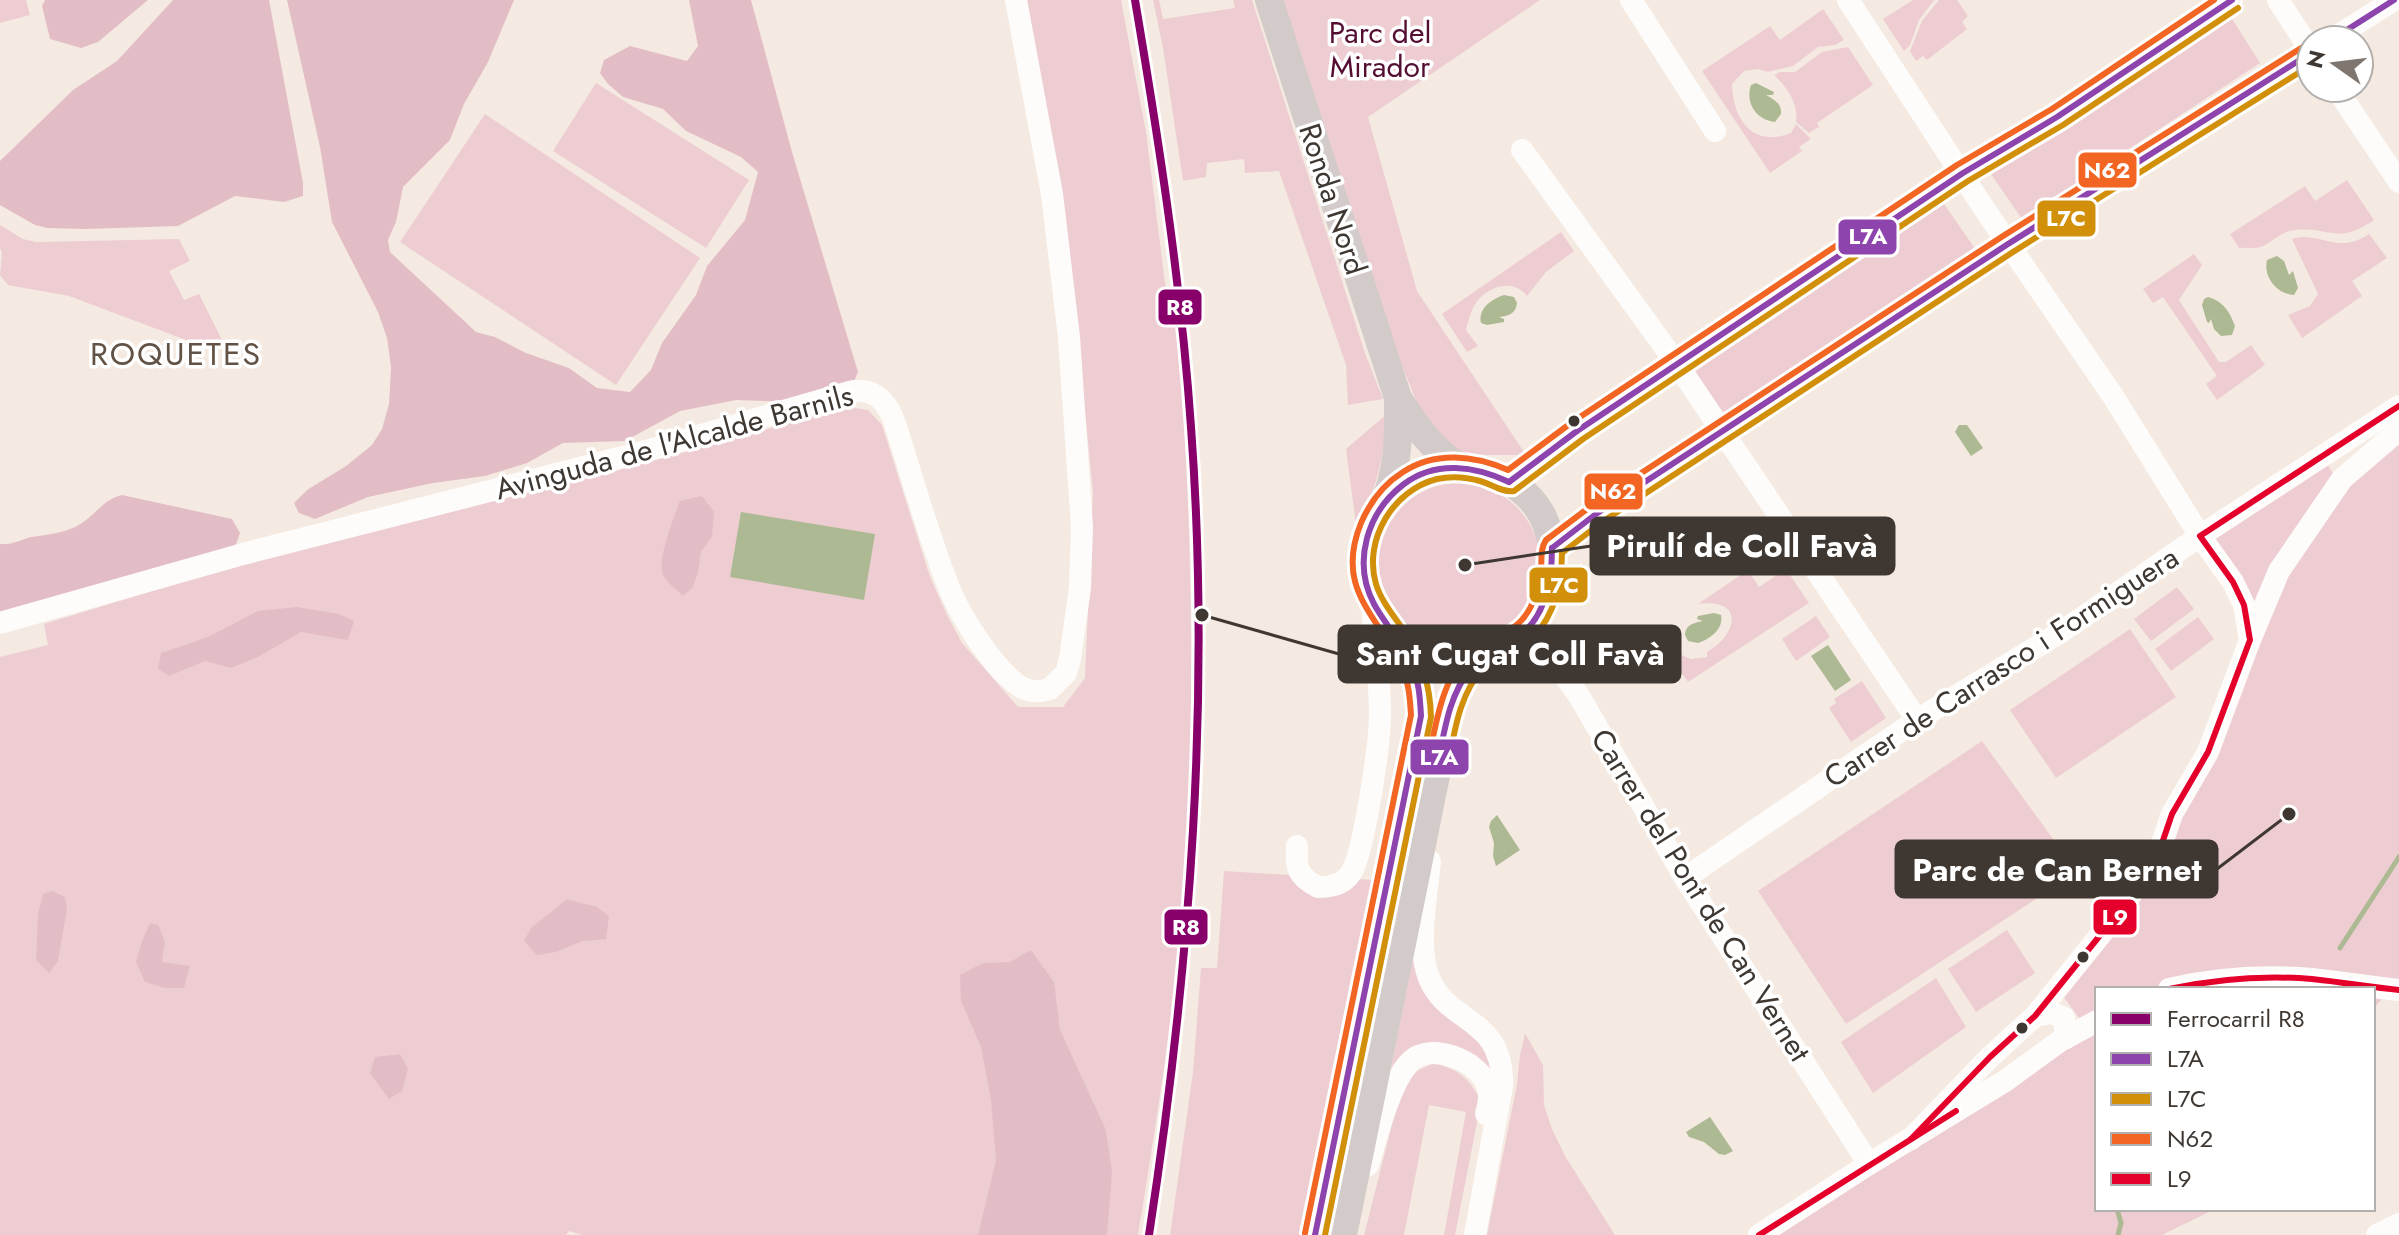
<svg xmlns="http://www.w3.org/2000/svg" width="2399" height="1235" viewBox="0 0 2399 1235" font-family="Jost,sans-serif">
	<rect width="100%" height="100%" fill="#f5eae1"/>
	<g fill="#edcdd2">
		<polygon points="0,0 26,0 30,15 0,23"/>
		<path d="M1021,0H1121L1146,132L1166,291H1172C1185,406 1190,519 1191,634C1192,711 1191,788 1186,864C1178,988 1158,1112 1138,1235H582L569,1231L566,1235H0V657L48,645L44,624L261,558L560,481L605,474L848,407L868,410L882,425L930,577L948,617L962,643L1018,707H1063L1085,678L1093,492L1065,210Z"/>
		<polygon points="1153,0 1159,0 1163,19 1235,8 1233,0 1252,0 1365,353 1383,399 1348,405 1346,365 1279,171 1245,173 1244,159 1207,163 1206,177 1183,181 1163,48"/>
		<polygon points="1269,0 1540,0 1368,117 1417,291 1526,455 1466,455 1443,445 1422,415 1321,164"/>
		<polygon points="1913,0 1934,0 1919,20 1910,45 1904,51 1883,19"/>
		<polygon points="1939,0 1957,0 1968,16 1962,22 1967,29 1927,60 1923,56 1916,61 1910,51 1922,21"/>
		<path d="M1823,9L1844,40L1835,45L1818,47L1793,66L1768,72L1758,69L1744,71L1732,84C1733,120 1753,148 1791,133L1796,124L1811,139L1799,147L1802,151L1770,173L1702,71L1770,26L1780,40Z"/>
		<polygon points="2229,14 2260,63 2022,219 1991,174"/>
		<path d="M1848,47L1873,85L1817,123L1819,127L1809,133L1796,122C1799,104 1787,87 1774,75L1780,72H1795L1822,52Z"/>
		<polygon points="596,83 749,180 706,248 553,151"/>
		<polygon points="485,114 700,258 616,385 400,242"/>
		<path d="M2347,180L2374,220C2335,247 2328,224 2290,231C2280,233 2272,242 2263,246C2255,250 2247,247 2239,248L2230,234L2305,186L2315,201Z"/>
		<polygon points="1942,201 1976,250 1815,357 1727,419 1690,367"/>
		<polygon points="0,225 23,239 36,242 179,239 190,261 169,271 184,300 199,294 224,344 210,349 69,296 8,285 0,275 2,253 0,248"/>
		<path d="M1561,232L1574,251L1546,272L1527,296C1512,277 1485,287 1474,306C1470,313 1468,322 1466,330L1478,346L1467,352L1442,314Z"/>
		<path d="M2369,234L2387,258L2352,281L2362,296L2302,338L2288,315L2310,306L2318,294L2292,239C2320,230 2336,256 2369,234Z"/>
		<polygon points="2194,254 2202,265 2179,300 2219,362 2226,362 2251,345 2265,365 2217,400 2206,384 2217,376 2163,297 2153,303 2143,289"/>
		<path d="M1388,413C1382,457 1380,486 1356,525L1346,449Z"/>
		<polygon points="2399,430 2399,981 2373,1009 2373,989 2097,989 2097,1209 2215,1209 2162,1235 1762,1235 2085,1026 2057,988 2156,858 2249,640 2200,536 2328,465 2335,477"/>
		<circle cx="1459" cy="564" r="81"/>
		<path d="M1786,569L1809,603L1688,682L1665,648L1691,659L1707,657V652C1738,634 1745,598 1698,604L1748,570L1759,587Z"/>
		<polygon points="2177,587 2194,609 2151,641 2134,619"/>
		<polygon points="1816,616 1830,637 1796,661 1782,639"/>
		<polygon points="2198,617 2214,639 2171,671 2155,649"/>
		<polygon points="2130,629 2176,697 2056,778 2010,710"/>
		<polygon points="1862,681 1886,718 1851,742 1829,708 1836,703 1834,699"/>
		<polygon points="1982,741 2077,872 1846,1024 1758,891"/>
		<polygon points="1224,871 1373,880 1299,1235 1170,1235 1193,1072 1201,968 1217,968"/>
		<polygon points="2007,930 2035,973 1976,1012 1948,969"/>
		<polygon points="1416,943 1470,1034 1485,1048 1492,1062 1491,1079 1477,1056 1432,1042 1416,1047 1386,1094"/>
		<polygon points="1936,978 1966,1027 1873,1093 1841,1042"/>
		<polygon points="1525,1033 1543,1065 1544,1105 1552,1129 1565,1156 1615,1235 1487,1235 1517,1084 1520,1055"/>
		<path d="M1434,1063C1459,1070 1471,1079 1481,1102L1455,1235H1444L1466,1112L1429,1105L1404,1235H1364L1401,1089L1417,1071Z"/>
	</g>
	<g fill="#e3bdc6">
		<polygon points="45,0 148,0 98,42 81,48 50,39 42,6"/>
		<polygon points="173,0 269,0 303,183 303,196 284,202 235,196 178,226 86,229 47,228 35,225 0,205 0,161 73,90 117,61"/>
		<polygon points="287,0 514,0 488,62 464,104 450,140 403,187 396,222 388,240 390,252 476,332 495,337 526,353 569,368 597,388 630,392 651,370 662,343 696,295 707,266 745,220 758,172 741,157 686,131 663,109 623,97 608,84 600,73 604,60 630,46 687,61 698,46 689,0 751,0 792,152 858,372 852,386 791,402 736,400 680,411 625,441 563,443 527,463 485,476 433,483 368,497 315,519 299,513 294,503 307,490 346,466 372,445 382,429 389,404 391,367 387,338 378,312 332,222 320,147"/>
		<path d="M122,495L232,519L240,533L236,544L226,552L0,612V544C12,545 20,540 31,537C51,534 70,533 86,520C100,509 104,500 122,495Z"/>
		<path d="M702,496L714,512L712,536L701,552L698,572L693,587L683,596C676,589 663,580 662,571C659,556 674,516 680,501Z"/>
		<polygon points="297,607 339,614 354,621 348,640 301,632 258,657 231,668 205,661 169,676 158,669 161,653 208,637 258,611"/>
		<polygon points="53,891 65,897 67,909 58,961 49,973 36,960 38,914 43,894"/>
		<polygon points="567,899 597,907 609,916 606,939 583,941 556,952 537,955 524,941 531,928"/>
		<polygon points="150,923 158,925 165,942 162,962 190,966 184,988 164,988 145,982 136,962 142,941"/>
		<polygon points="1031,950 1054,982 1060,1030 1106,1130 1112,1173 1107,1235 978,1235 996,1160 991,1100 981,1047 961,1001 960,975 983,963 1010,962"/>
		<polygon points="400,1054 408,1069 402,1091 389,1099 370,1073 375,1057"/>
	</g>
	<g fill="#adb993">
		<path d="M1756,83L1774,92L1773,95H1766C1775,100 1782,104 1781,114L1775,122C1756,120 1745,103 1751,85Z"/>
		<path d="M2277,256L2284,261L2289,275L2293,271L2298,288L2294,295C2277,294 2263,277 2267,260Z"/>
		<path d="M1504,295L1514,297L1517,303C1516,314 1508,316 1499,317L1504,319V322L1487,325L1481,323C1478,308 1492,299 1504,295Z"/>
		<path d="M2208,297C2223,301 2230,312 2235,326L2232,335L2221,336L2214,329L2211,319L2209,323L2207,322L2202,305L2204,299Z"/>
		<polygon points="1959,425 1967,425 1983,448 1971,456 1955,432"/>
		<polygon points="741,512 875,534 864,600 730,577"/>
		<path d="M1714,613L1721,615C1724,629 1710,639 1698,643L1688,641L1685,635C1686,624 1694,623 1703,621L1697,619L1698,616Z"/>
		<polygon points="1828,645 1851,680 1835,691 1811,656"/>
		<polygon points="1497,815 1520,850 1496,866 1493,856 1494,843 1489,827 1491,821"/>
		<polygon points="1710,1117 1733,1151 1725,1155 1719,1154 1704,1142 1689,1137 1686,1132"/>
	</g>
	<g fill="none" stroke-linecap="round" stroke-linejoin="round">
		<g stroke="#adb993" stroke-width="5">
			<polyline points="2340,948 2399,857"/>
			<polyline points="2117,1209 2121,1223 2118,1235"/>
		</g>
		<g stroke="#fefcfa" stroke-width="22">
			<polyline points="1631,0 1715,131"/>
			<polyline points="1848,0 1985,210 2113,396 2200,536 2233,582 2244,605 2250,640"/>
			<polyline points="2278,0 2311,51"/>
			<polyline points="2331,40 2394,0"/>
			<polyline points="2336,88 2399,182"/>
			<polyline points="1522,150 1677,364 1917,720"/>
			<polyline points="1509,482 1577,431 1963,173 2057,117 2232,0"/>
			<polyline points="1552,548 1596,514 2008,244 2311,53"/>
			<path d="M0,623L243,554L646,451L849,392C872,387 884,398 893,418C912,475 927,533 949,588C961,617 994,670 1021,687C1030,693 1040,692 1050,689L1066,673L1070,659L1080,588L1082,527L1069,337L1052,194L1016,0"/>
			<polyline points="1527,630 1560,669 1579,696 1685,878 1869,1164"/>
			<path d="M1297,846C1296,869 1297,876 1318,887C1331,887 1343,885 1351,873C1364,853 1380,742 1380,715C1381,677 1371,640 1373,603"/>
			<path d="M1430,861C1427,895 1416,946 1429,978C1448,1025 1504,1016 1502,1086L1475,1235"/>
			<polyline points="1685,878 1917,720 2064,630 2200,536 2399,406"/>
			<path d="M2169,989C2216,978 2264,975 2312,979C2341,982 2370,987 2399,990"/>
			<polyline points="2035,1016 2052,1013 2064,1018 2066,1038"/>
			<polyline points="1911,1139 1990,1057 2035,1016 2114,918 2157,858 2172,814 2208,752 2250,640 2279,571 2342,479 2399,430"/>
			<path d="M1368,1165C1376,1139 1391,1079 1411,1061C1431,1042 1476,1060 1486,1083C1491,1093 1489,1103 1486,1114"/>
			<polyline points="1759,1235 1869,1164 2005,1081 2060,1041 2097,1021"/>
			<polyline points="2377,1235 2399,1224"/>
		</g>
		<g stroke="#d3cbc9" stroke-width="28">
			<path d="M1269,0L1398,398C1415,425 1430,447 1457,465"/>
			<path d="M1385,501C1396,489 1408,479 1424,473C1468,456 1529,478 1546,524C1561,562 1551,616 1516,640C1507,645 1497,649 1488,653C1456,666 1423,654 1398,634"/>
			<path d="M1315,1235L1421,716C1419,682 1412,658 1393,629C1381,612 1367,598 1364,576C1359,529 1381,521 1391,483C1399,455 1398,426 1398,398"/>
			<polyline points="1343,1235 1447,721 1459,687 1481,656"/>
		</g>
		<g stroke="#fff" stroke-width="12">
			<g id="bus-1">
				<polyline points="2331,40 2394,0"/>
				<polyline points="1509,482 1577,431 1963,173 2057,117 2232,0"/>
				<polyline points="1552,548 1596,514 2008,244 2311,53"/>
				<path d="M1437,768C1444,734 1448,696 1471,668C1482,654 1498,650 1512,641C1545,622 1552,583 1552,548"/>
				<path d="M1315,1235L1421,716C1420,697 1419,679 1410,662C1401,641 1385,624 1374,604C1352,562 1367,512 1404,484C1436,460 1475,466 1509,482"/>
			</g>
		</g>
		<g stroke="#fff" stroke-width="12">
			<g id="bus-2">
				<path d="M1447,771C1454,735 1458,695 1484,667C1492,658 1507,656 1517,650C1551,629 1562,590 1562,553L1602,522L2013,252L2311,65"/>
				<path d="M1325,1235L1431,717C1430,684 1422,659 1404,631C1394,616 1381,601 1376,584C1363,540 1393,490 1437,479C1451,476 1466,477 1480,481C1491,484 1503,493 1514,491L1583,439L1968,181L2063,125L2238,8"/>
			</g>
		</g>
		<g stroke="#fff" stroke-width="12">
			<g id="bus-3">
				<path d="M1427,767C1435,730 1441,674 1474,648C1490,635 1512,635 1525,616C1535,603 1539,586 1541,570C1542,559 1540,549 1546,540L1591,506L2003,236L2306,45"/>
				<path d="M1305,1233L1411,715C1410,699 1409,683 1402,668C1378,614 1334,590 1361,523C1370,502 1384,484 1403,472C1435,451 1474,455 1508,470L1571,423L1957,165L2052,109L2214,0"/>
			</g>
		</g>
		<g stroke="#fff" stroke-width="12">
			<g id="bus-4">
				<path d="M2169,989C2216,979 2264,975 2312,979C2341,982 2370,987 2399,990"/>
				<polyline points="1911,1139 1990,1057 2035,1016 2114,918 2157,858 2172,814 2208,752 2250,640 2244,605 2233,582 2200,536 2399,406"/>
				<polyline points="1759,1235 1956,1111"/>
			</g>
		</g>
		<use href="#bus-1" stroke="#8e44ad" stroke-width="6"/>
		<use href="#bus-2" stroke="#d2900a" stroke-width="6"/>
		<use href="#bus-3" stroke="#f26522" stroke-width="6"/>
		<use href="#bus-4" stroke="#e4002b" stroke-width="6"/>
		<g stroke="#fff" stroke-width="14">
			<path id="rail-1" d="M1135,0C1159,142 1181,283 1191,427C1211,697 1190,968 1149,1235"/>
		</g>
		<use href="#rail-1" stroke="#88006a" stroke-width="8"/>
	</g>
	<g fill="#3f3731" stroke="#fff" stroke-width="3">
		<circle cx="1574" cy="421" r="7"/>
		<circle cx="2083" cy="957" r="7"/>
		<circle cx="2022" cy="1028" r="7"/>
	</g>
	<g text-anchor="middle" dominant-baseline="central" stroke-width="7" stroke-linejoin="round" paint-order="stroke">
		<g font-size="30" fill="#540e31" stroke="#fff">
			<text x="1380" y="32">Parc del<tspan x="1380" dy="34">Mirador</tspan></text>
		</g>
		<g font-size="30" fill="#3f3731" stroke="#fff">
			<text transform="translate(1333 199) rotate(72)">Ronda Nord</text>
			<text transform="translate(674 442) rotate(-15)">Avinguda de l'Alcalde Barnils</text>
			<text transform="translate(2001 667) rotate(-33)">Carrer de Carrasco i Formiguera</text>
			<text transform="translate(1701 895) rotate(58)">Carrer del Pont de Can Vernet</text>
		</g>
		<g font-size="32" letter-spacing="2" fill="#625245" stroke="#fff">
			<text x="176" y="354">ROQUETES</text>
		</g>
	</g>
	<path fill="none" stroke="#3f3731" stroke-width="3" d="M1465 565L1591 546M1202 615L1339 654M2289 814L2217 869"/>
	<g fill="#3f3731" stroke="#fff" stroke-width="3">
		<circle cx="1465" cy="565" r="8"/>
		<circle cx="1202" cy="615" r="8"/>
		<circle cx="2289" cy="814" r="8"/>
	</g>
	<g fill="#3f3731" stroke="#3f3731" stroke-width="3">
		<rect x="1591" y="518" width="303" height="56" rx="8"/>
		<rect x="1339" y="626" width="341" height="56" rx="8"/>
		<rect x="1896" y="841" width="321" height="56" rx="8"/>
	</g>
	<g font-size="32" text-anchor="middle" font-weight="bold" fill="#fff">
		<text x="1742" y="557">Pirulí de Coll Favà</text>
		<text x="1510" y="665">Sant Cugat Coll Favà</text>
		<text x="2057" y="881">Parc de Can Bernet</text>
	</g>
	<g stroke="#fff" stroke-width="3">
		<rect x="2077" y="151" width="61" height="38" rx="8" fill="#f26522"/>
		<rect x="2036" y="199" width="61" height="39" rx="8" fill="#d2900a"/>
		<rect x="1837" y="218" width="61" height="38" rx="8" fill="#8e44ad"/>
		<rect x="1157" y="288" width="46" height="38" rx="8" fill="#88006a"/>
		<rect x="1583" y="472" width="61" height="39" rx="8" fill="#f26522"/>
		<rect x="1528" y="566" width="61" height="38" rx="8" fill="#d2900a"/>
		<rect x="1409" y="738" width="61" height="38" rx="8" fill="#8e44ad"/>
		<rect x="2092" y="898" width="46" height="38" rx="8" fill="#e4002b"/>
		<rect x="1163" y="908" width="46" height="38" rx="8" fill="#88006a"/>
	</g>
	<g font-size="22" text-anchor="middle" font-weight="bold" fill="#fff">
		<text x="2107" y="178">N62</text>
		<text x="2066" y="226">L7C</text>
		<text x="1868" y="244">L7A</text>
		<text x="1180" y="315">R8</text>
		<text x="1613" y="499">N62</text>
		<text x="1559" y="593">L7C</text>
		<text x="1439" y="765">L7A</text>
		<text x="2115" y="925">L9</text>
		<text x="1186" y="935">R8</text>
	</g>
	<rect x="2095" y="987" width="280" height="224" fill="#ffffff" stroke="#b2afad" stroke-width="2"/>
	<rect x="2111" y="1013" width="40" height="12" fill="#88006a" stroke="#b2afad" stroke-width="2"/>
	<text x="2167" y="1027" font-size="24" fill="#3f3731">Ferrocarril R8</text>
	<rect x="2111" y="1053" width="40" height="12" fill="#8e44ad" stroke="#b2afad" stroke-width="2"/>
	<text x="2167" y="1067" font-size="24" fill="#3f3731">L7A</text>
	<rect x="2111" y="1093" width="40" height="12" fill="#d2900a" stroke="#b2afad" stroke-width="2"/>
	<text x="2167" y="1107" font-size="24" fill="#3f3731">L7C</text>
	<rect x="2111" y="1133" width="40" height="12" fill="#f26522" stroke="#b2afad" stroke-width="2"/>
	<text x="2167" y="1147" font-size="24" fill="#3f3731">N62</text>
	<rect x="2111" y="1173" width="40" height="12" fill="#e4002b" stroke="#b2afad" stroke-width="2"/>
	<text x="2167" y="1187" font-size="24" fill="#3f3731">L9</text>
	<g transform="translate(2335 64) rotate(284)"><circle r="38" fill="#ffffff" stroke="#b2afad" stroke-width="2"/>
	<path d="M0-6L14 30L0 20L-14 30Z" fill="#7f766f"/>
	<text y="-12" font-size="22" font-weight="bold" text-anchor="middle" fill="#3f3731">N</text>
	</g>
</svg>
